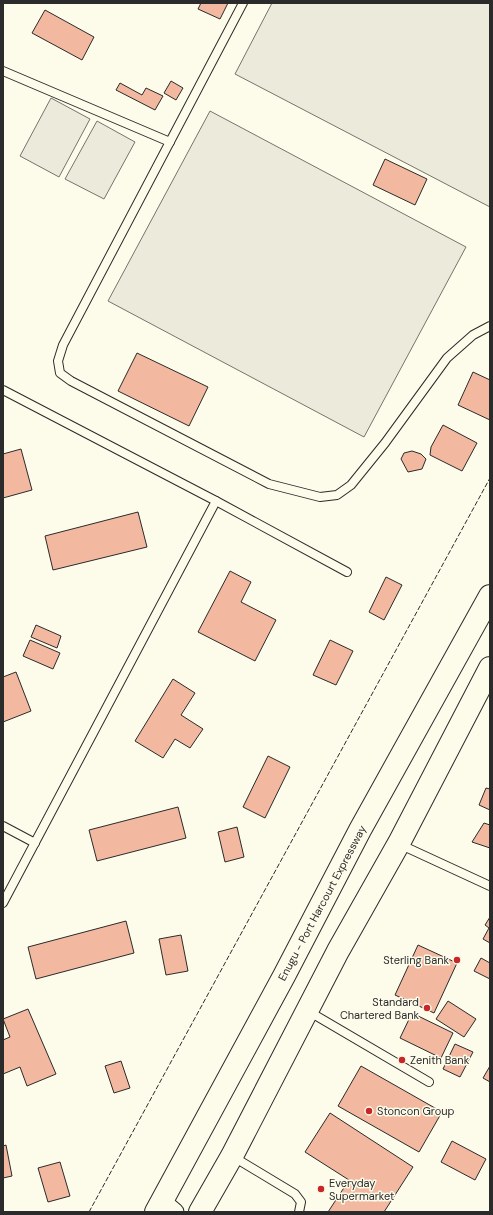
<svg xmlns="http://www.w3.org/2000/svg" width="493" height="1215" viewBox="0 0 493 1215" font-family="'DM Sans',sans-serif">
	<rect width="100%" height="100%" fill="#fdfbea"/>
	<g fill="#ecebdb" stroke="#74746e">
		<polygon points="272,3 490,3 490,207 235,74"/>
		<polygon points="51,98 90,119 59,177 20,156"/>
		<polygon points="210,111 466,247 364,437 108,301"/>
		<polygon points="97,121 135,142 104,199 65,179"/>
	</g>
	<g fill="#f2b8a0" stroke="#2b2b2b">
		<polygon points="201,3 228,3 220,19 198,9"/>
		<polygon points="45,10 94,37 82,60 32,33"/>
		<polygon points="171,81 183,88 176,100 164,93"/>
		<polygon points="120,83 142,95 146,88 163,96 155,110 116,90"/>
		<polygon points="385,159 427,179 415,205 373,185"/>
		<polygon points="137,353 208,387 189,426 118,391"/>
		<polygon points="473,372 490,380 490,420 458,405"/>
		<polygon points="443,425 477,443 462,471 430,455 431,447"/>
		<polygon points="21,449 32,490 3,498 3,454"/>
		<polygon points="412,451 421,454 426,459 422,469 408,472 401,459 404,453"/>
		<polygon points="138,512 147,547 53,570 45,536"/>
		<polygon points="230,571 251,582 241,602 276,620 255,661 198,632"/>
		<polygon points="386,577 402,585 384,620 369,612"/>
		<polygon points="36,625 61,636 57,648 31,637"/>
		<polygon points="30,640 60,653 53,669 23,656"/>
		<polygon points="330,640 353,651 336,685 313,675"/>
		<polygon points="16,672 31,711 3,722 3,677"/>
		<polygon points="173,679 195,693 181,715 203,729 190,748 175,739 163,758 135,741"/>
		<polygon points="268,756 290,767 265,818 243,807"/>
		<polygon points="486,788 490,789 490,810 479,805"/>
		<polygon points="178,807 186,838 97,861 89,830"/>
		<polygon points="484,823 490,825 490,848 472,842"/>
		<polygon points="237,827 244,857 225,862 218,832"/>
		<polygon points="490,917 490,943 483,939 489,928 485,925"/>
		<polygon points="126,921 134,953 36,979 28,947"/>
		<polygon points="181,935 188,971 166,975 159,939"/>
		<polygon points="418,945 457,963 434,1013 395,995"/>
		<polygon points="481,958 490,963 490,979 474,971"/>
		<polygon points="448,1001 476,1019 464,1037 436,1019"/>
		<polygon points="28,1009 56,1074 27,1086 20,1067 3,1074 3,1040 10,1037 3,1019"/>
		<polygon points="412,1013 453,1033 441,1058 400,1038"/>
		<polygon points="455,1044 473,1052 460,1077 443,1069"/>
		<polygon points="121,1061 130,1088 114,1093 105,1066"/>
		<polygon points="361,1066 442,1112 419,1152 338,1106"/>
		<polygon points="490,1066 490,1082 483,1078"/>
		<polygon points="330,1113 413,1167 384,1212 328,1212 349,1180 305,1152"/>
		<polygon points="452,1141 486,1159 475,1180 441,1162"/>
		<polygon points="6,1145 12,1176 3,1178 3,1146"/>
		<polygon points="60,1162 70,1196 48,1202 38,1168"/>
	</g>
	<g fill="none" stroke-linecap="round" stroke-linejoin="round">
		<g stroke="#2b2b2b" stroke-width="10">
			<g id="lane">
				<polyline points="243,3 63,345 58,361 60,373 71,381 269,484 320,497 337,495 351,485 385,443 447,358 473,335 490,326"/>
				<polyline points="3,71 170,142"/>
				<polyline points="3,390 216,501 347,572"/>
				<polyline points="3,826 35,843"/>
				<polyline points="399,844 490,886"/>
				<polyline points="3,903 216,501"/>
				<polyline points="308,1011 429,1082"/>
				<polyline points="232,1156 295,1194 301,1202 299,1212"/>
			</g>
		</g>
		<g stroke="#2b2b2b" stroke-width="19">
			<polyline id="street" points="162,1201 175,1212"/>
		</g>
		<g stroke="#2b2b2b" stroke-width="24">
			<g id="highway">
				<polyline points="156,1212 284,976 360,830 490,596"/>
				<polyline points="200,1212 232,1156 338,951 399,843 490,668"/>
			</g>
		</g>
		<use href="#lane" stroke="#fdfbea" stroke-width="8"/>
		<use href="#street" stroke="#fdfbea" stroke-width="17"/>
		<use href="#highway" stroke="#fdfbea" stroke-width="22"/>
		<polyline stroke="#2b2b2b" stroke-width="1" stroke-dasharray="5 2" stroke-linecap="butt" points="89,1212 490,478"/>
	</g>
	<g fill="#c62828" stroke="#fdfbea" stroke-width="1.5">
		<circle cx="457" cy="960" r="4"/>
		<circle cx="427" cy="1008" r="4"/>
		<circle cx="402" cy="1060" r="4"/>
		<circle cx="369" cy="1111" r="4"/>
		<circle cx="321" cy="1189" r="4"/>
	</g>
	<g text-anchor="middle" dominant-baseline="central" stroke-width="3" stroke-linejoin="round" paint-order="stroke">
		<g font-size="11" fill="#2b2b2b" stroke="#fdfbea">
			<text transform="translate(322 903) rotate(-62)">Enugu - Port Harcourt Expressway</text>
		</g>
		<g font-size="11" fill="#2b2b2b" stroke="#fdfbea" text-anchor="start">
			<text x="449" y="960" text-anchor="end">Sterling Bank</text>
			<text x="419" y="1002" text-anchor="end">Standard<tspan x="419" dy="13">Chartered Bank</tspan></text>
			<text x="410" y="1060">Zenith Bank</text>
			<text x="377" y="1111">Stoncon Group</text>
			<text x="329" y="1183">Everyday<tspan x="329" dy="13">Supermarket</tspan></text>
		</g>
	</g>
	<rect width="493" height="1215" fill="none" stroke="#2b2b2b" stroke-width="8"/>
</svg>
